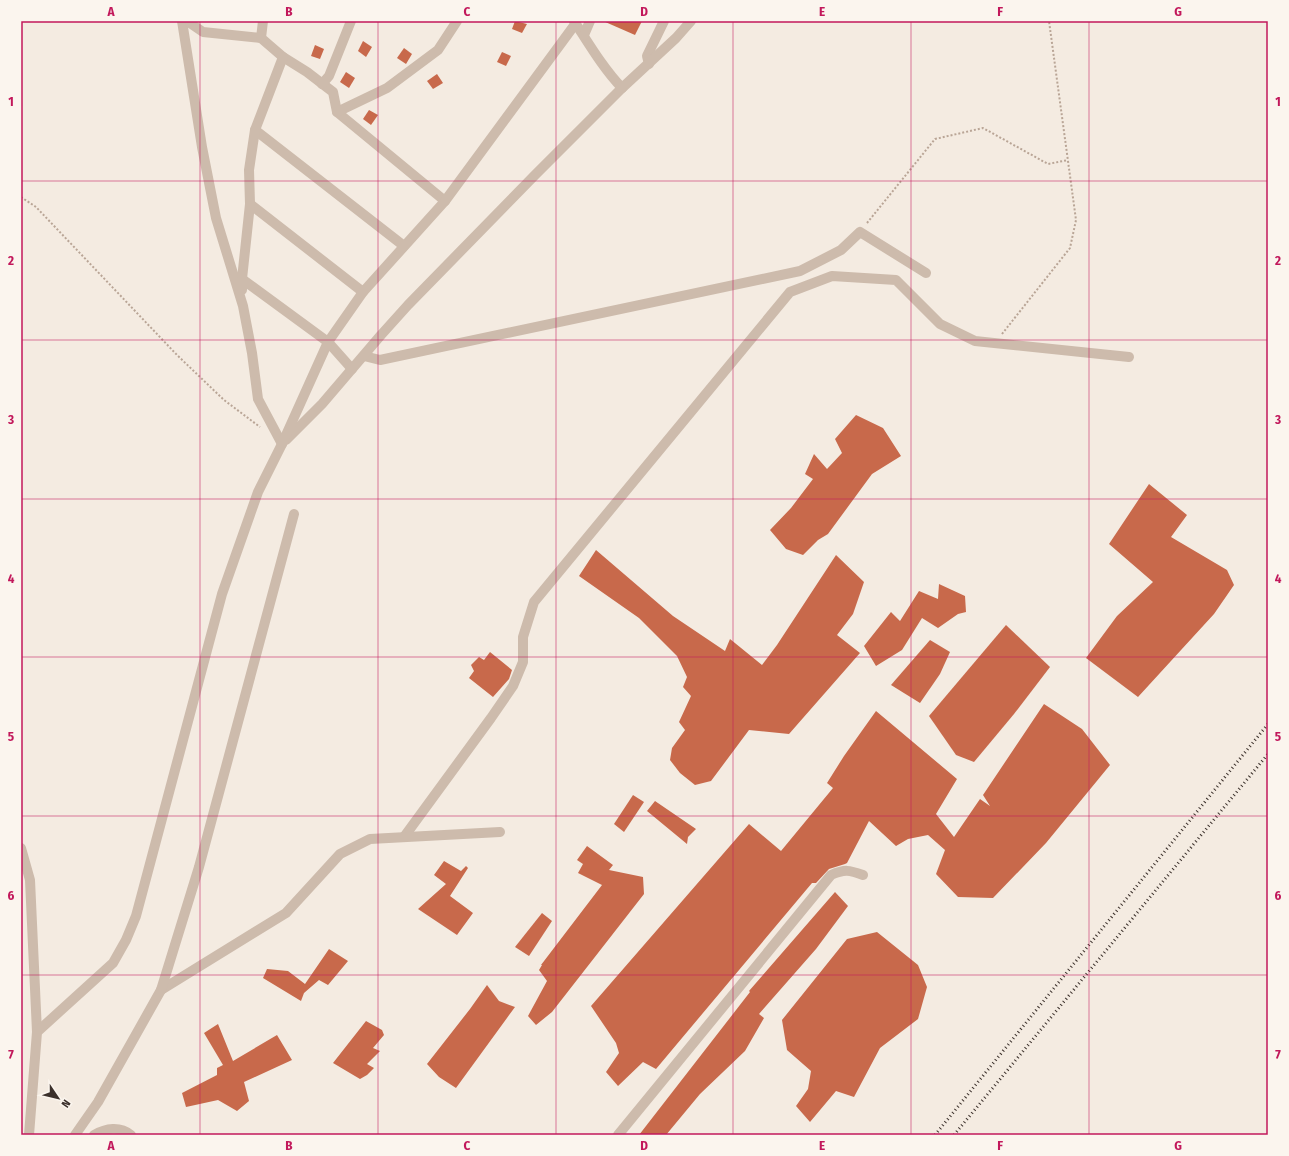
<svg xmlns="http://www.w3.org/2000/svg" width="1289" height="1156" viewBox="0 0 1289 1156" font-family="'Fira Sans Condensed',sans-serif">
	<rect width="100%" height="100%" fill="#f4ebe1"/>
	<g fill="#c8694b">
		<polygon points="515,21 527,24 522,33 512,29"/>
		<polygon points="603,21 642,21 635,35"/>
		<polygon points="363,41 372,47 366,57 358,51"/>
		<polygon points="315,45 324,49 320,59 311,56"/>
		<polygon points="404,48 412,54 406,64 397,58"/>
		<polygon points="502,52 511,56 506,66 497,62"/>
		<polygon points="346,72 355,78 349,88 340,82"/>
		<polygon points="437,74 443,83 433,89 427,81"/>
		<polygon points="369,110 378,115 371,125 363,119"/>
		<polygon points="856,415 883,428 901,456 872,474 828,534 818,540 803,555 786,549 770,530 791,508 813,479 805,474 814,454 827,469 842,453 835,439"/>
		<polygon points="1149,484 1187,515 1171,537 1227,570 1234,585 1214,614 1138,697 1086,658 1117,616 1153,582 1109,544"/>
		<polygon points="596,550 673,616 725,651 730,639 762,665 777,645 836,555 864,582 853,614 837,635 860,653 789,734 749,730 711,781 695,785 680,773 670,760 672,748 685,730 679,722 691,696 683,687 687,677 677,656 639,618 579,576"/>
		<polygon points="939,584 965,596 966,612 958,614 938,628 922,618 902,650 876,666 864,646 891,612 900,621 919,591 938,599"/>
		<polygon points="1006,625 1050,667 1014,714 974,762 956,755 929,716"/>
		<polygon points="930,640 950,652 940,674 920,703 891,685"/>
		<polygon points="490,652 512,670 509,679 493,697 469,678 474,671 471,665 479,657 484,660"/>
		<polygon points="1044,704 1082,729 1110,765 1046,843 993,898 958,897 936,874 945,850 928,835 908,839 896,846 869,821 847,863 845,864 829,869 816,883 812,883 656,1069 643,1062 618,1086 606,1072 619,1053 616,1043 591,1006 749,824 781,851 833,788 827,783 844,756 876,711 957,779 936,814 954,837 980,799 990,806 983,795"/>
		<polygon points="633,795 644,802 624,832 614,824"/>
		<polygon points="655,801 696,829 688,837 687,844 647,811"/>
		<polygon points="587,846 613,865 609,870 643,877 644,894 552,1012 536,1025 528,1016 547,981 539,970 542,965 541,965 602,885 578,873 583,864 577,860"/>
		<polygon points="444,861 461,871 466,866 468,868 450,896 473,913 457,935 418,909 446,884 434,875"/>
		<polygon points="835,892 848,906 816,949 759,1014 764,1018 745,1051 700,1094 666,1135 639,1135 750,992 749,991"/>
		<polygon points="542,913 552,921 529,956 515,947"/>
		<polygon points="877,932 918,965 927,987 918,1019 880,1048 854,1097 836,1091 810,1122 796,1106 808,1089 811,1071 787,1050 782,1020 847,939"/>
		<polygon points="329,949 348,961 328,985 319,980 304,993 301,1001 263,978 267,969 288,971 305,984"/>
		<polygon points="487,985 499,1001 515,1007 456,1088 439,1077 427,1064 470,1009"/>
		<polygon points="366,1021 382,1030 384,1035 373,1048 380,1051 367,1064 374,1068 367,1075 360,1079 333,1063"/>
		<polygon points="218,1024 233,1061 277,1035 292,1060 244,1082 249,1101 237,1111 218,1100 186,1107 182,1093 217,1075 217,1068 223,1065 204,1033"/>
	</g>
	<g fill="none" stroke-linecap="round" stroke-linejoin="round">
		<g stroke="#b9a596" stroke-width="2" stroke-dasharray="2 2" stroke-linecap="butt">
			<polyline points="21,197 36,207 177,355 224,400 260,427"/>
			<polyline points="867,223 935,139 983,128 1048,164 1068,160"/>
			<polyline points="1002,334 1070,248 1076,220 1049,21"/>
		</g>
		<g stroke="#cdbbac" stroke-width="10">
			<polyline points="182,21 202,147 216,218 243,306 252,353 258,399 282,444"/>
			<polyline points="187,21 203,32 261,38"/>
			<polyline points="263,21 261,38 283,57 307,72 333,92 337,112 445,201"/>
			<path d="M574,21C589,44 603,68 622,88"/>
			<polyline points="584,35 590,21"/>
			<polyline points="649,64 647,56 664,21"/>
			<polyline points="322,84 329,76 351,21"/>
			<polyline points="337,112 387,88 438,50 457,21"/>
			<polyline points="255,130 404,246"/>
			<polyline points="250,204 363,292"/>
			<polyline points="242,279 328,342 352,369"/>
			<polyline points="242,290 242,279 250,204 249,170 255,130 283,57"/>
			<polyline points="364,356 380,360 800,271 841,250 860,232 926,273"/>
			<polyline points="286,440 322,404 381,335 408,305 535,175 622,88 676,38 691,21"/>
			<polyline points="404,837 491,718 513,686 523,662 523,637 534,602 790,292 832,276 896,280 940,324 975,341 1129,357"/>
			<polyline points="21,848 30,880 37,1032"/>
			<polyline points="161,990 286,913 340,854 370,839 500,832"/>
			<polyline points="29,1135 37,1032 113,963 126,940 136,916 222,594 258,492 282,444 328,342 363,292 445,201 576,23"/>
			<polyline points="75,1135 98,1102 161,990 199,867 294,514"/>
			<path d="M94,1135C106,1128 120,1126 131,1135"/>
			<path d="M618,1135L831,875C845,869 849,870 863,875"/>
		</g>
		<g stroke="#3b302b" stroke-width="3" stroke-dasharray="1 3" stroke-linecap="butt">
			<polyline points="935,1135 1268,724"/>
			<polyline points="954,1135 1268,754"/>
		</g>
	</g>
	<path fill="none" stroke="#c2185b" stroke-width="1" stroke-opacity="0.55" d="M200,21V1135M378,21V1135M556,21V1135M733,21V1135M911,21V1135M1089,21V1135M21,181H1268M21,340H1268M21,499H1268M21,657H1268M21,816H1268M21,975H1268"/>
	<rect width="1289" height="1156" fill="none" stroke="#fbf5ee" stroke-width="44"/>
	<g transform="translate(58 1098) rotate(125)" stroke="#fbf5ee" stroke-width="3" paint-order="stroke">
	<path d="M0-3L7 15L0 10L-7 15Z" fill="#3b302b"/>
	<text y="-6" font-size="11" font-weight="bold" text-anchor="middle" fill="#3b302b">N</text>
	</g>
	<rect x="22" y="22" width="1245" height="1112" fill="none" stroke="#c2185b" stroke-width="1.5"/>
	<g font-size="13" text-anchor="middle" font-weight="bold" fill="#c2185b">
		<text x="111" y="16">A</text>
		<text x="289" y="16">B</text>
		<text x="467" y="16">C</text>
		<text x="644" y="16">D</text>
		<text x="822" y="16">E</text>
		<text x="1000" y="16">F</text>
		<text x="1178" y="16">G</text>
		<text x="11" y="106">1</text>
		<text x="1278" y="106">1</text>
		<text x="11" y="265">2</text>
		<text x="1278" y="265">2</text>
		<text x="11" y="424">3</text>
		<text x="1278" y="424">3</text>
		<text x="11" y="583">4</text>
		<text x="1278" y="583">4</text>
		<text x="11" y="741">5</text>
		<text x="1278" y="741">5</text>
		<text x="11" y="900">6</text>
		<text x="1278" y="900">6</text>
		<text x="11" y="1059">7</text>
		<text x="1278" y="1059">7</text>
		<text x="111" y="1150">A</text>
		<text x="289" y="1150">B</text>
		<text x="467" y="1150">C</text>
		<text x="644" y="1150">D</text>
		<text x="822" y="1150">E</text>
		<text x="1000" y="1150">F</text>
		<text x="1178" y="1150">G</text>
	</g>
</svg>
